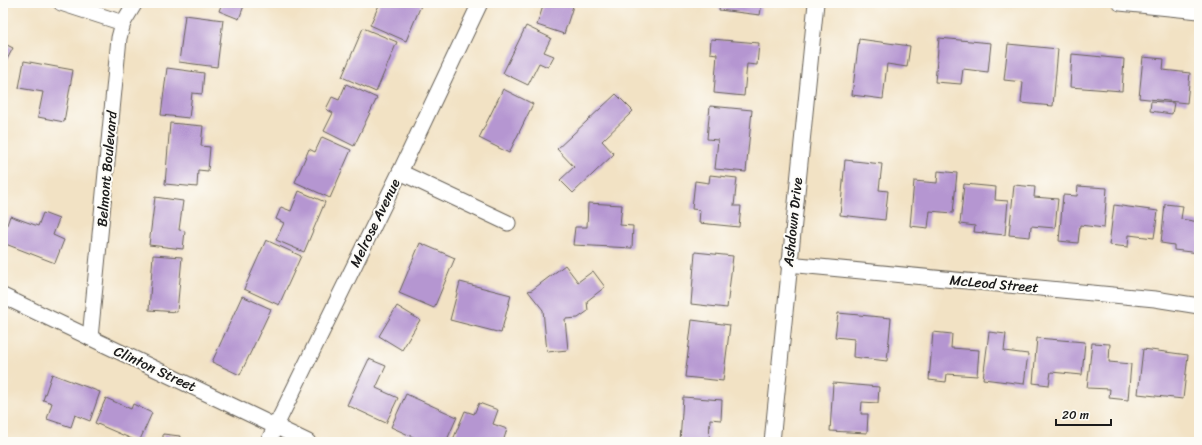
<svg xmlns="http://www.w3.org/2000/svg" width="1202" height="445" viewBox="0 0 1202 445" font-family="Sriracha,sans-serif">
	<rect width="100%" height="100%" fill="#fdfcf7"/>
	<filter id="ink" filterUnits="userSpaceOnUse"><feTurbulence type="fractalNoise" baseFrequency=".025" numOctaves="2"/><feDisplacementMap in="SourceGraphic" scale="8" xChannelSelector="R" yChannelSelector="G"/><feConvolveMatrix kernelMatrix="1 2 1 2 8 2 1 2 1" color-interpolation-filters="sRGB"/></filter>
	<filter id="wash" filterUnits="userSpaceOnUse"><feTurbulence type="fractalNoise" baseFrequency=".012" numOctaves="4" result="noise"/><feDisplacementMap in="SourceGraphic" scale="16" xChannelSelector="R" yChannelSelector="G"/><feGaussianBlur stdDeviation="0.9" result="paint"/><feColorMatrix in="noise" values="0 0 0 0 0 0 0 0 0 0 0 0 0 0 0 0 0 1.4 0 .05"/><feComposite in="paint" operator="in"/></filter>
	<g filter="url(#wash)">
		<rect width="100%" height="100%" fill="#f2e2c4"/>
		<g id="blocks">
			<g fill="#b596d1">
				<polygon points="222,3 245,3 239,19 219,11"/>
				<polygon points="380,3 422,3 406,41 370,25"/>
				<polygon points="544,3 574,3 564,34 537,25"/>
				<polygon points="720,3 762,3 760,15 719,10"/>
				<polygon points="185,15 223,20 217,67 179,62"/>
				<polygon points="526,26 551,38 544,52 554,56 548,67 539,63 528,85 503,73"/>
				<polygon points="363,28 397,42 376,92 342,77"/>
				<polygon points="939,38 991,43 988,72 963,69 961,84 935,82"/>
				<polygon points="711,39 759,43 757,65 747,64 744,96 714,93 717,54 710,53"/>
				<polygon points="859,39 910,46 907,67 887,64 883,99 852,95"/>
				<polygon points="3,43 13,48 3,67"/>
				<polygon points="1008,44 1058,49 1053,106 1021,103 1023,82 1004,80"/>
				<polygon points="1072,54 1124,59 1122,91 1070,87"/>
				<polygon points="1143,57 1164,59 1163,70 1190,73 1187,103 1139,98"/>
				<polygon points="24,61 73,70 64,122 38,117 43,92 19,88"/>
				<polygon points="167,68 204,73 202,94 192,93 189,118 161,115"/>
				<polygon points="346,84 377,98 354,146 324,131 333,113 326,109 332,97 339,100"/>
				<polygon points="503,89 533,104 509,153 479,138"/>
				<polygon points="616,94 633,111 602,141 614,154 573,193 560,180 574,167 557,149"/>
				<polygon points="1151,101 1174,103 1172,114 1150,111"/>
				<polygon points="710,106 752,110 746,172 715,169 718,140 707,139"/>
				<polygon points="170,123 203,126 201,146 210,147 208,171 198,170 197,187 165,184"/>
				<polygon points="322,137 351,150 330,198 295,182 309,149 315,152"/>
				<polygon points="845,160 882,164 879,190 888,191 885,220 840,215"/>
				<polygon points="938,171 957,173 953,213 930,211 928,228 910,226 914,181 937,183"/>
				<polygon points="710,175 737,178 734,206 741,206 739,227 699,223 700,210 692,209 695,181 709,183"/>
				<polygon points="964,184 996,187 995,200 1008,201 1005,235 974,232 975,226 960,224"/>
				<polygon points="1014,185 1035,187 1034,197 1058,199 1055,228 1031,226 1030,237 1009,235"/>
				<polygon points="1078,186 1107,188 1104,228 1080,225 1078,243 1059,241 1063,195 1077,196"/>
				<polygon points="299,191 325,202 304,252 276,240 284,223 276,219 281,207 291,211"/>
				<polygon points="155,197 183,201 179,230 185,231 183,249 149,245"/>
				<polygon points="588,203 622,205 620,225 633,226 632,248 573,245 575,227 587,227"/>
				<polygon points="1165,204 1183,206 1181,219 1199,222 1199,253 1174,250 1174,245 1161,243"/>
				<polygon points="1114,205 1158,211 1154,238 1129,235 1128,247 1109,245"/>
				<polygon points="43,213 59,219 53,235 64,240 55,263 3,243 3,236 10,216 38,226"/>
				<polygon points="266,240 301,256 279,305 244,289"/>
				<polygon points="420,243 455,258 434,308 399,293"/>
				<polygon points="695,252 733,256 727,308 691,304"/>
				<polygon points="153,255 182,257 177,312 149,310"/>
				<polygon points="565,265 578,282 593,271 605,287 587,301 588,311 578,318 565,319 568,350 547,352 543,310 528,291 532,290"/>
				<polygon points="460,282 511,295 501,333 450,320"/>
				<polygon points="242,296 271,309 240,375 212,362"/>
				<polygon points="397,306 420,320 402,350 379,336"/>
				<polygon points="838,313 891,318 887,361 853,357 854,339 835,337"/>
				<polygon points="692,320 730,325 723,381 685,377"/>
				<polygon points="933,332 952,334 951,348 979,350 977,376 947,374 946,382 929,380"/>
				<polygon points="989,332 1006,334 1004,351 1028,354 1024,384 983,379"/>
				<polygon points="1037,338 1085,342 1082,375 1051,372 1049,385 1033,383"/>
				<polygon points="1092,343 1110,344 1109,362 1131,364 1128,400 1109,398 1110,389 1087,388"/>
				<polygon points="1143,349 1188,355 1183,399 1138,394"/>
				<polygon points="369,359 386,366 376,388 398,398 386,423 347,405"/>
				<polygon points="52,374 100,392 90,421 75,415 71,427 47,419 52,403 43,400"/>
				<polygon points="833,383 879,387 878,403 862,402 861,414 868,414 867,433 830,431"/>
				<polygon points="406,394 457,417 446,442 424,442 391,427"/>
				<polygon points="683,397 722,400 721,420 710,419 709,442 680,442"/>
				<polygon points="106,398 131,409 133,404 152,413 139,442 95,423"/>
				<polygon points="479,403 498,410 493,424 507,429 503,442 452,442 465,411 474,414"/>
				<polygon points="163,434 180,436 179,442 163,442"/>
				<polygon points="181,439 200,441 200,442 180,442"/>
			</g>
		</g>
	</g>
	<g filter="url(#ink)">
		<use href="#blocks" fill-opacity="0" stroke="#676157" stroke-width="1"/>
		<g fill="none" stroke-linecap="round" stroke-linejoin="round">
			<g stroke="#676157" stroke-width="17">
				<g id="minor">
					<polyline points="61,3 123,23"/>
					<polyline points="1120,3 1199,11"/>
					<polyline points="400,172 508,223"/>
					<polyline points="788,264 1155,299 1199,306"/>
					<polyline points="3,296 308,442"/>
					<polyline points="90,338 119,38 123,23 135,3"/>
					<polyline points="268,442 400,172 480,3"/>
					<polyline points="772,442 816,3"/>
				</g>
			</g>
			<use href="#minor" stroke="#fff" stroke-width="15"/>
		</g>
	</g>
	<g text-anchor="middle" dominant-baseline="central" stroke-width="4" stroke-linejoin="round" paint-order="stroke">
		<g font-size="14" fill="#1c1c1c" stroke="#fdfcf7">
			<text transform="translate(107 169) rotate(-85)">Belmont Boulevard</text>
			<text transform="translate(793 222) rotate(-84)">Ashdown Drive</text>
			<text transform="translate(375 223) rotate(-64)">Melrose Avenue</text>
			<text transform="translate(994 284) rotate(5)">McLeod Street</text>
			<text transform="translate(155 369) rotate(25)">Clinton Street</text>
		</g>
	</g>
	<rect width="1202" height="445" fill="none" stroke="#fdfcf7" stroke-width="16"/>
	<path d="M1056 419v6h55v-6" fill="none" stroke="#1c1c1c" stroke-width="2"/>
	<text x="1062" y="419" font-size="12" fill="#1c1c1c" stroke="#fdfcf7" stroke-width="3" paint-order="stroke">20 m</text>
</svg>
